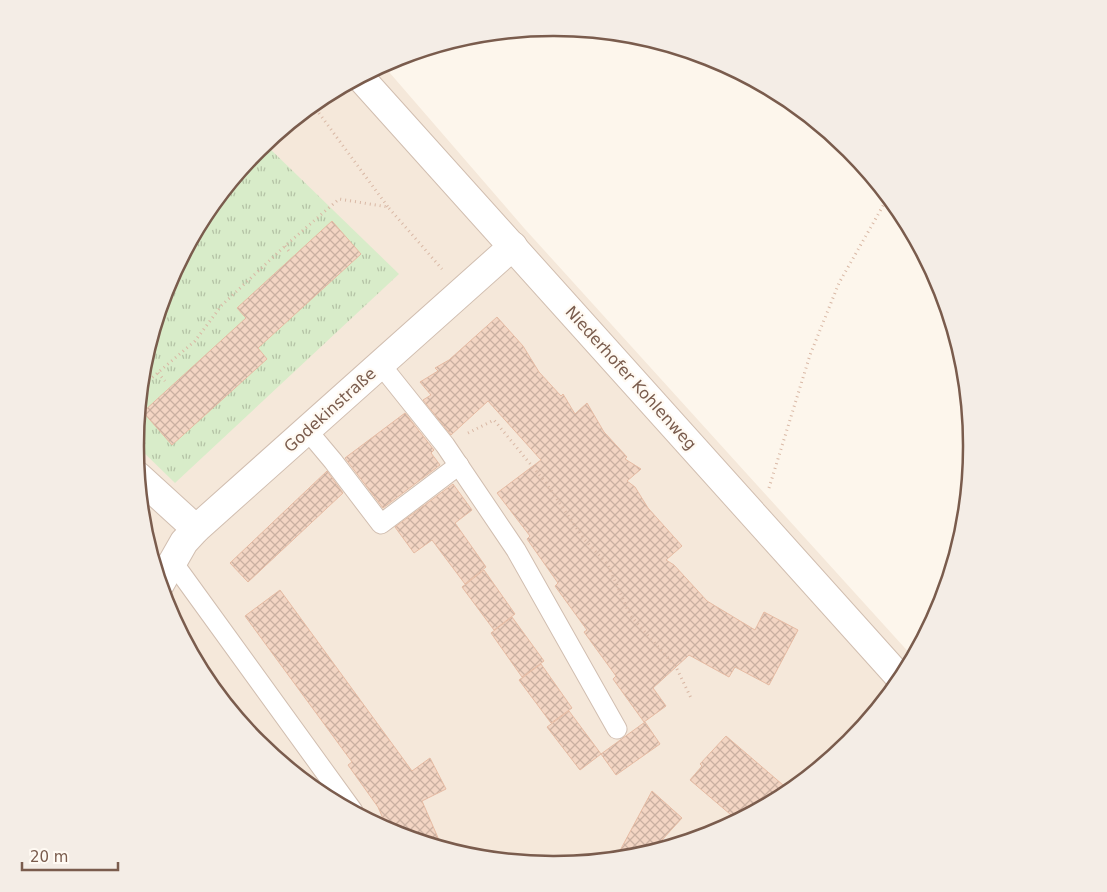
<svg xmlns="http://www.w3.org/2000/svg" width="1107" height="892" viewBox="0 0 1107 892" font-family="'DejaVu Sans',sans-serif">
	<defs>
		<pattern id="grass-tufts" width="24" height="20" patternUnits="userSpaceOnUse" patternTransform="scale(1.25)"><rect width="24" height="20" fill="#d8ecc9"/><path d="M3 7l-1-3M5 7V3M7 7l1-3M15 17l-1-3M17 17v-4M19 17l1-3" fill="none" stroke="#b4c2a5"/></pattern>
		<pattern id="building-cross-hatch" width="8" height="8" patternUnits="userSpaceOnUse" patternTransform="scale(1.25)"><rect width="8" height="8" fill="#f3d5c3"/><path d="M0 0l8 8M0 8l8-8" fill="none" stroke="#cab0a1"/></pattern>
	</defs>
	<rect width="100%" height="100%" fill="#fdf6ec"/>
	<polygon fill="#f5e8da" points="383,65 524,228 913,657 901,679 849,742 786,794 713,833 635,857 553,864 472,856 393,833 321,794 257,742 205,678 167,606 143,527 135,446 143,364 167,286 206,213 258,150 321,98"/>
	<polygon fill="url(#grass-tufts)" points="265,144 399,274 175,483 135,444 143,364 167,286 206,213 258,150"/>
	<g fill="url(#building-cross-hatch)" stroke="#e6bba3">
		<polygon points="332,221 361,254 258,348 267,359 172,445 143,412 246,318 237,308"/>
		<polygon points="497,317 523,346 539,372 561,396 563,394 575,414 587,403 604,432 627,457 625,459 641,469 627,481 635,487 648,508 682,546 666,560 674,565 707,601 755,630 764,612 798,630 769,685 735,667 729,677 689,655 653,688 666,706 644,722 613,679 616,676 584,632 587,630 555,586 558,583 527,539 530,536 497,493 541,460 488,401 451,435 423,400 431,395 420,382 438,371 435,368 449,360"/>
		<polygon points="405,413 434,450 431,453 440,465 383,508 345,458"/>
		<polygon points="327,471 343,493 248,582 230,563"/>
		<polygon points="453,484 472,510 455,523 486,567 465,584 432,540 414,553 395,527"/>
		<polygon points="484,570 515,614 494,630 462,587"/>
		<polygon points="280,590 412,771 430,758 446,789 422,801 442,847 388,830 378,807 348,765 352,762 245,616"/>
		<polygon points="512,617 544,661 522,677 491,633"/>
		<polygon points="541,664 572,708 551,723 519,680"/>
		<polygon points="569,711 601,754 580,770 547,727"/>
		<polygon points="645,722 660,744 616,775 601,754"/>
		<polygon points="726,736 790,791 737,820 690,780 702,766 700,764"/>
		<polygon points="652,791 682,818 651,852 635,857 616,858"/>
	</g>
	<g fill="none" stroke-linecap="round" stroke-linejoin="round">
		<g stroke="#d1beb0" stroke-width="21">
			<g id="lane">
				<polyline points="381,365 445,445 516,550 617,729"/>
				<polyline points="307,430 333,461 381,524 459,465"/>
				<polyline points="172,561 353,811"/>
			</g>
		</g>
		<g stroke="#d1beb0" stroke-width="30">
			<g id="street">
				<polyline points="360,77 901,679"/>
				<polyline points="138,476 196,529"/>
				<polyline points="160,584 184,542 196,529 513,246"/>
			</g>
		</g>
		<g stroke="#d9b8a5" stroke-width="3" stroke-dasharray="1 4" stroke-linecap="butt">
			<polyline points="313,105 388,207"/>
			<polyline points="285,246 291,254"/>
			<polyline points="158,373 165,381"/>
			<polyline points="141,387 195,341 222,305 285,246 339,199 388,207 442,269"/>
			<polyline points="468,433 494,420 546,483 584,539 608,565 630,615 676,667 691,698"/>
			<polyline points="769,488 810,355 839,283 888,197"/>
		</g>
		<use href="#lane" stroke="#fff" stroke-width="19"/>
		<use href="#street" stroke="#fff" stroke-width="28"/>
	</g>
	<g text-anchor="middle" dominant-baseline="central" stroke-width="4.5" stroke-linejoin="round" paint-order="stroke">
		<g font-size="16" fill="#7a5c4d" stroke="#fffaf3">
			<text transform="translate(631 378) rotate(48)">Niederhofer Kohlenweg</text>
			<text transform="translate(330 410) rotate(-42)">Godekinstraße</text>
		</g>
	</g>
	<path d="M0 0H1107V892H0ZM553 36H554A409 409 0 0 1 963 445V447A409 409 0 0 1 554 856H553A409 409 0 0 1 144 447V445A409 409 0 0 1 553 36Z" fill="#f4ede6" fill-rule="evenodd"/>
	<path fill="none" stroke="#7a5c4d" stroke-width="2.5" d="M553 36H554A409 409 0 0 1 963 445V447A409 409 0 0 1 554 856H553A409 409 0 0 1 144 447V445A409 409 0 0 1 553 36Z"/>
	<path d="M22 862v8h96v-8" fill="none" stroke="#7a5c4d" stroke-width="2.5"/>
	<text x="30" y="862" font-size="15" fill="#7a5c4d" stroke="#fffaf3" stroke-width="4" paint-order="stroke">20 m</text>
</svg>
